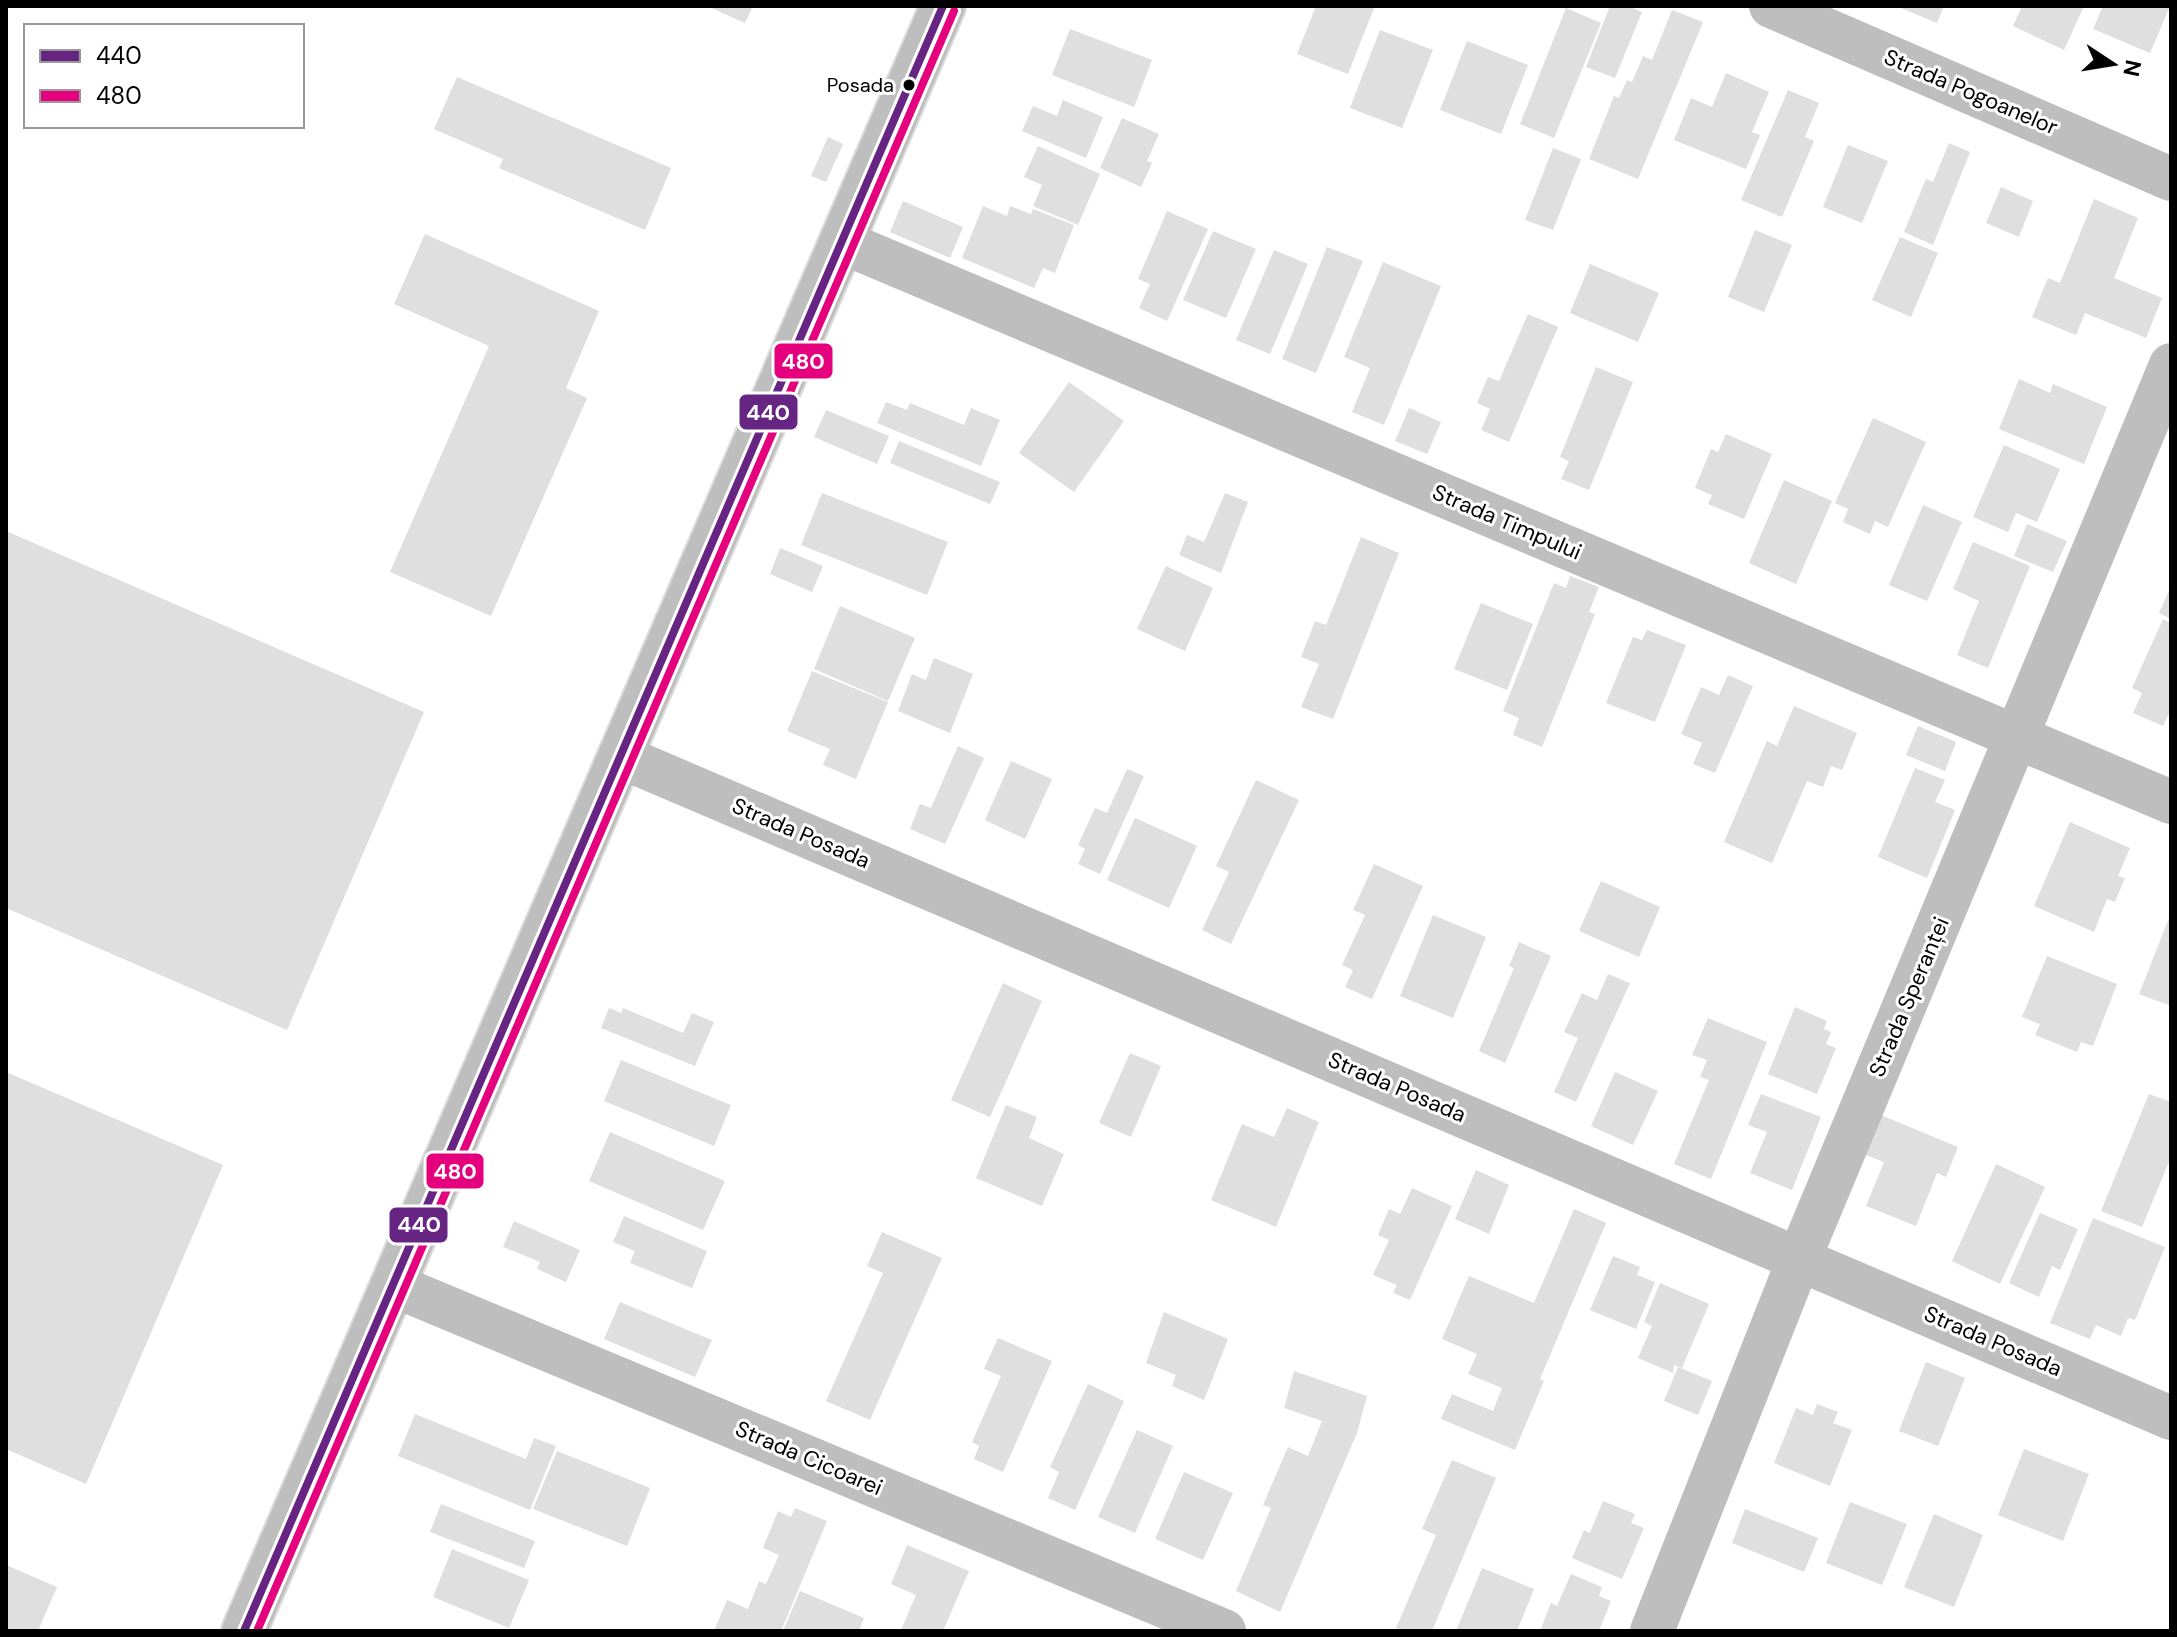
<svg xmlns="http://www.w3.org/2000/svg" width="2177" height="1637" viewBox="0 0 2177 1637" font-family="'DM Sans',sans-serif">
	<rect width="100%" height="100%" fill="#fff"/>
	<g fill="#dfdfdf">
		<polygon points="707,6 753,6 745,23"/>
		<polygon points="1316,6 1374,8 1348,74 1297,54"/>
		<polygon points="1610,6 1628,6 1642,12 1615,78 1586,67"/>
		<polygon points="1896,6 1944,6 1937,23"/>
		<polygon points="2022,6 2084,6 2064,50 2013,26"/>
		<polygon points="2103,6 2170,6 2150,53 2093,29"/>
		<polygon points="1566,8 1601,23 1554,138 1520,124"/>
		<polygon points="1672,10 1703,22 1638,179 1589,159 1614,96 1619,98 1627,80 1632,82 1643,56 1652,60"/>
		<polygon points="1070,29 1152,60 1134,107 1052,75"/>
		<polygon points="1380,30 1433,50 1402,128 1350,108"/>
		<polygon points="1467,41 1528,65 1501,134 1440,110"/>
		<polygon points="1726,73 1769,92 1752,132 1760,135 1746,169 1674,140 1691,98 1712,107"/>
		<polygon points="457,77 671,168 645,230 499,168 503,159 434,129"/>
		<polygon points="1788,90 1819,103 1805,137 1814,141 1782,217 1741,200"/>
		<polygon points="1063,100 1103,117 1086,158 1022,131 1033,106 1057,116"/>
		<polygon points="1122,118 1159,134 1147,161 1152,163 1141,187 1100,168"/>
		<polygon points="828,137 843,144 826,182 811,176"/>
		<polygon points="1949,143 1970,152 1933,245 1904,232 1926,179 1933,182"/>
		<polygon points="1848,145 1888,161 1862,223 1823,207"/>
		<polygon points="1038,146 1100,174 1078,225 1033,206 1042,185 1024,177"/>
		<polygon points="1553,148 1581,159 1553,230 1525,220"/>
		<polygon points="2001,187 2033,201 2019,237 1986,223"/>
		<polygon points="2094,199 2138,218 2114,278 2162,298 2146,338 2085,313 2076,335 2032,317 2048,278 2060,283"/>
		<polygon points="903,201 963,227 950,258 890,232"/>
		<polygon points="983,206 1007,216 1010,206 1031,214 1033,209 1074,225 1055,273 1043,268 1034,288 962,258"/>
		<polygon points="1167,211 1208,229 1167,321 1139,308 1150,284 1138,279"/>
		<polygon points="1755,230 1792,245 1764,312 1728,297"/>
		<polygon points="1213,231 1256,249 1226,318 1183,300"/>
		<polygon points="425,234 599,311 566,388 587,398 491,616 390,572 489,346 394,304"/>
		<polygon points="1900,237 1938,253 1911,317 1872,300"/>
		<polygon points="1327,247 1363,261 1316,373 1282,359"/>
		<polygon points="1274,250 1308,264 1270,354 1236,340"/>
		<polygon points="1383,262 1441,286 1384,425 1352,412 1370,368 1344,357"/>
		<polygon points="1590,264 1659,293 1638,342 1570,313"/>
		<polygon points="1528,314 1558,327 1509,442 1481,430 1490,409 1477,403 1488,377 1499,381"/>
		<polygon points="1596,367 1633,382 1589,490 1561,479 1569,461 1560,457"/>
		<polygon points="2019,379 2050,393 2053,384 2107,407 2084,464 1999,429"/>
		<polygon points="1069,382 1124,421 1074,492 1019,453"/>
		<polygon points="886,402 907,410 910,403 964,425 971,408 1000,420 981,466 877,423"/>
		<polygon points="1409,408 1441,422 1427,454 1395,441"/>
		<polygon points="826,410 889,436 877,464 814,437"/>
		<polygon points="1873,418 1926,442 1888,527 1875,521 1870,534 1843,522 1848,509 1835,503"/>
		<polygon points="1726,434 1772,454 1744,519 1708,504 1712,495 1695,488 1711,449 1718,452"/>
		<polygon points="899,441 1000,482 990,504 890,463"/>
		<polygon points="2004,445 2060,469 2037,522 2016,513 2008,532 1973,517"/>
		<polygon points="1784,480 1832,501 1796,584 1749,563"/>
		<polygon points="822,493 948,542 927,595 801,545"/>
		<polygon points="1225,493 1248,502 1221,573 1179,555 1187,535 1204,542"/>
		<polygon points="1923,505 1962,522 1927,601 1889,585"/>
		<polygon points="2027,524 2067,541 2053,572 2014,556"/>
		<polygon points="6,531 424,712 287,1030 6,908"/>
		<polygon points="1361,537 1399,553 1333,719 1301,707 1319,664 1301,657 1315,621 1326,625"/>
		<polygon points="1973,542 2030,566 1988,668 1957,655 1979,601 1953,589"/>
		<polygon points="780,548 823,566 812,592 770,574"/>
		<polygon points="1166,566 1213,588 1185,651 1137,629"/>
		<polygon points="1570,576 1599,587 1589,612 1595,614 1542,747 1513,735 1519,718 1503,711 1554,583 1566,588"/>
		<polygon points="2171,586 2171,619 2159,613"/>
		<polygon points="1481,603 1533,624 1507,690 1454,669"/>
		<polygon points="840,606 915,638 888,701 814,669"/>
		<polygon points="2163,619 2171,623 2171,709 2163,726 2133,713 2142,693 2132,688"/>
		<polygon points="1647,630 1686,645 1655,722 1606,703 1633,637 1642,640"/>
		<polygon points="934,658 973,674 950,733 898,711 912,674 926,680"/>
		<polygon points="812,671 888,702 856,779 823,765 830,749 787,731"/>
		<polygon points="1728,675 1753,686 1715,773 1693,764 1702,743 1681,734 1701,687 1719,695"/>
		<polygon points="1794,706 1857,733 1842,770 1831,766 1823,787 1807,781 1772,863 1724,842 1767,741 1777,746"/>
		<polygon points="1918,726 1956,742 1945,771 1906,755"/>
		<polygon points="958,746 984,758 945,844 910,829 920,804 931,808"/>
		<polygon points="1011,761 1052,779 1025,839 985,820"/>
		<polygon points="1915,768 1945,780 1935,802 1955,810 1927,878 1878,857"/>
		<polygon points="1127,769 1144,776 1100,874 1078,864 1085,849 1078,845 1095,808 1107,813"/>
		<polygon points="1256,780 1299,800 1231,944 1202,930 1229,872 1216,866"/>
		<polygon points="1135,818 1197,846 1169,908 1107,880"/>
		<polygon points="2070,822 2130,848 2118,876 2125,878 2115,902 2107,899 2094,932 2034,906"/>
		<polygon points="1374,864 1423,886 1372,999 1345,987 1353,970 1342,965 1365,915 1353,910"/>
		<polygon points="1601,881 1660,907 1639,957 1579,931"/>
		<polygon points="2171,913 2171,1006 2139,994"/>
		<polygon points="1433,915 1486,937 1453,1018 1400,996"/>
		<polygon points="1519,942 1551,956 1505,1063 1479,1051 1514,968 1509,966"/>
		<polygon points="2047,956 2117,984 2093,1046 2081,1042 2077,1052 2035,1035 2040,1024 2022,1017"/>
		<polygon points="1608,974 1630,983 1576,1102 1554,1092 1578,1038 1564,1032 1582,993 1597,1000"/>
		<polygon points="1003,983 1042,1001 990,1117 951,1100"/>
		<polygon points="1795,1007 1827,1021 1824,1029 1831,1032 1826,1044 1836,1048 1817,1094 1768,1074"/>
		<polygon points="609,1008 621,1013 623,1008 683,1033 692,1013 714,1022 695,1066 601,1028"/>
		<polygon points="1708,1018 1767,1042 1711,1179 1674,1164 1709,1080 1700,1077 1707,1060 1692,1055"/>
		<polygon points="1130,1053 1161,1066 1131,1137 1099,1123"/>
		<polygon points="621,1060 731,1105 714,1146 604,1101"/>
		<polygon points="6,1072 223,1165 86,1484 6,1449"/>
		<polygon points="1615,1072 1658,1091 1633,1145 1591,1126"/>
		<polygon points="1761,1094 1821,1117 1792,1190 1750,1173 1767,1132 1748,1125"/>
		<polygon points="2149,1094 2171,1102 2171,1157 2142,1227 2101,1211"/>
		<polygon points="1006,1105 1037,1117 1029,1138 1064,1154 1042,1206 976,1178"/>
		<polygon points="1287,1108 1319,1122 1276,1227 1211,1200 1242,1124 1274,1137"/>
		<polygon points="1876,1113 1958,1147 1946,1177 1937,1173 1916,1226 1866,1206 1884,1162 1860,1153"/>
		<polygon points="610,1132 725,1181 703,1230 589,1181"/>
		<polygon points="1996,1164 2045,1187 2000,1284 1952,1261"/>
		<polygon points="1476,1170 1509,1185 1489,1234 1455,1219"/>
		<polygon points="1412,1188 1452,1206 1410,1300 1393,1293 1397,1285 1373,1275 1389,1240 1378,1235 1389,1209 1400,1214"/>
		<polygon points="1574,1209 1606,1223 1540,1379 1544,1381 1515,1450 1441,1419 1452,1394 1493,1411 1502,1388 1468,1374 1477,1354 1442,1339 1469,1276 1534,1303"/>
		<polygon points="2040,1213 2078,1229 2060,1270 2052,1266 2039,1297 2009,1283"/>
		<polygon points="624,1216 707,1251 692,1288 630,1263 635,1251 613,1242"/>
		<polygon points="2093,1218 2165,1247 2135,1320 2128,1318 2121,1336 2096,1325 2090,1339 2050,1323"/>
		<polygon points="514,1221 580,1250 566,1282 537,1269 540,1262 503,1247"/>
		<polygon points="882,1232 942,1258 870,1420 826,1401 883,1273 867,1266"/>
		<polygon points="1613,1256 1640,1267 1637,1275 1655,1282 1636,1329 1590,1310"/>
		<polygon points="1660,1283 1709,1304 1682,1368 1674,1365 1673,1373 1638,1358 1652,1326 1644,1322"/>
		<polygon points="620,1302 712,1340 695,1377 604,1339"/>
		<polygon points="1164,1312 1228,1339 1204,1400 1172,1386 1176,1375 1146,1363"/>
		<polygon points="998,1338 1052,1361 1003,1472 974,1459 979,1446 972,1442 1001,1376 984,1369"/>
		<polygon points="1926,1362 1965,1378 1938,1446 1899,1431"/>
		<polygon points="1678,1367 1712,1381 1698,1415 1664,1401"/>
		<polygon points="1294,1371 1367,1396 1357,1433 1280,1612 1236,1591 1271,1508 1263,1505 1288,1447 1308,1456 1322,1421 1284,1408"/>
		<polygon points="1088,1384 1124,1401 1075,1510 1048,1498 1059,1472 1050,1467"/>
		<polygon points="1817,1404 1838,1412 1833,1423 1852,1430 1830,1486 1774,1463 1796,1408 1813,1415"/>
		<polygon points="415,1414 526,1459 534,1438 556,1446 530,1510 398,1456"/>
		<polygon points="1137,1430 1173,1446 1135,1533 1098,1517"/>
		<polygon points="2024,1449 2089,1474 2063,1541 1998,1515"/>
		<polygon points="557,1451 650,1488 627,1546 533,1509"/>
		<polygon points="1452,1460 1496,1478 1432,1631 1404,1631 1396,1628 1436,1535 1422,1529"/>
		<polygon points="1184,1472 1233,1493 1203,1560 1155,1539"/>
		<polygon points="1603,1501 1635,1514 1631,1523 1644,1528 1622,1579 1572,1558 1584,1530 1590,1533"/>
		<polygon points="1850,1502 1907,1524 1882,1585 1826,1563"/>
		<polygon points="441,1504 535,1541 524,1568 430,1532"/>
		<polygon points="795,1508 827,1521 781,1631 714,1631 727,1600 748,1609 759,1581 766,1584 779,1555 763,1548 778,1511 791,1517"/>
		<polygon points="1745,1509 1818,1538 1804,1572 1732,1543"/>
		<polygon points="1934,1514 1983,1535 1954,1607 1904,1587"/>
		<polygon points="907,1545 969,1571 943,1631 901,1630 916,1595 891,1584"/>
		<polygon points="452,1549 529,1580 509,1628 433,1597"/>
		<polygon points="6,1565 57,1587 38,1631 6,1631"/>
		<polygon points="1482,1568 1534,1589 1517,1631 1456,1631"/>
		<polygon points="1571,1574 1602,1587 1599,1596 1611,1601 1599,1631 1540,1631 1551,1603 1557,1606"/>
		<polygon points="800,1591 864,1618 859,1631 783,1631"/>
	</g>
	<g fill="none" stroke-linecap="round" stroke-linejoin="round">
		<g stroke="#dbdbdb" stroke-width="48">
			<polyline id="major" points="244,1631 943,6"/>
		</g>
		<g stroke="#bebebe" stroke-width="44">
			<polyline points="1771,6 2171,179"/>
			<polyline points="842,242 2171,802"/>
			<polyline points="622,757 2171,1418"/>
			<polyline points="393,1285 1224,1631"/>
			<polyline points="1652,1631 1799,1259 2171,365"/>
		</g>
		<use href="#major" stroke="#bebebe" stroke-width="44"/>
		<g stroke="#fff" stroke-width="14">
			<polyline id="bus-1" points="244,1631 943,6"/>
		</g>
		<g stroke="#fff" stroke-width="14">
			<polyline id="bus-2" points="257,1631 954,11"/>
		</g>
		<use href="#bus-1" stroke="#662483" stroke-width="8"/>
		<use href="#bus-2" stroke="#e5007d" stroke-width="8"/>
	</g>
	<circle fill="#000" stroke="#fff" stroke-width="3" cx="909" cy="85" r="7"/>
	<g text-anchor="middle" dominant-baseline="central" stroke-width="6" stroke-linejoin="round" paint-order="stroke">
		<g font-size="20" fill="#000" stroke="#fff" text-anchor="end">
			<text x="894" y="85">Posada</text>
		</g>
		<g font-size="22" fill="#000" stroke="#fff">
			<text transform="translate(1971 92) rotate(23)">Strada Pogoanelor</text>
			<text transform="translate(1507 522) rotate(23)">Strada Timpului</text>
			<text transform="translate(801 833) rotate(23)">Strada Posada</text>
			<text transform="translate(1909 997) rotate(-67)">Strada Speranței</text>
			<text transform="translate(1397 1087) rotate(23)">Strada Posada</text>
			<text transform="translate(1993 1341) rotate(23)">Strada Posada</text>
			<text transform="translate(809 1458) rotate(23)">Strada Cicoarei</text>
		</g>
	</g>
	<g stroke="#fff" stroke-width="3">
		<rect x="773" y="342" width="61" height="38" rx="8" fill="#e5007d"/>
		<rect x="738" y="393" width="61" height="38" rx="8" fill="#662483"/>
		<rect x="425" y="1152" width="60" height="38" rx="8" fill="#e5007d"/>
		<rect x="388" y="1206" width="61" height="38" rx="8" fill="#662483"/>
	</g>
	<g font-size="22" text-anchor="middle" font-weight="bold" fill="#fff">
		<text x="803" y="369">480</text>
		<text x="768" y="420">440</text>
		<text x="455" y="1179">480</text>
		<text x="419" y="1232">440</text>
	</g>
	<rect width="2177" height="1637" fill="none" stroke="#000000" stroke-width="16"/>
	<rect x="24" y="24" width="280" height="104" fill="#ffffff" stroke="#999999" stroke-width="2"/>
	<rect x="40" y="50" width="40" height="12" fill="#662483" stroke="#999999" stroke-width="2"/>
	<text x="96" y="64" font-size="24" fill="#000000">440</text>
	<rect x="40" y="90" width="40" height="12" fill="#e5007d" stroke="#999999" stroke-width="2"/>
	<text x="96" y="104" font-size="24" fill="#000000">480</text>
	<g transform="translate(2113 64) rotate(102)" stroke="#ffffff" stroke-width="6" paint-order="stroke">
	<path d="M0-6L14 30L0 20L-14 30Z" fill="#000000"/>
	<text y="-12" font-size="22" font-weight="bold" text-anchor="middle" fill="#000000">N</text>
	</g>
</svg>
